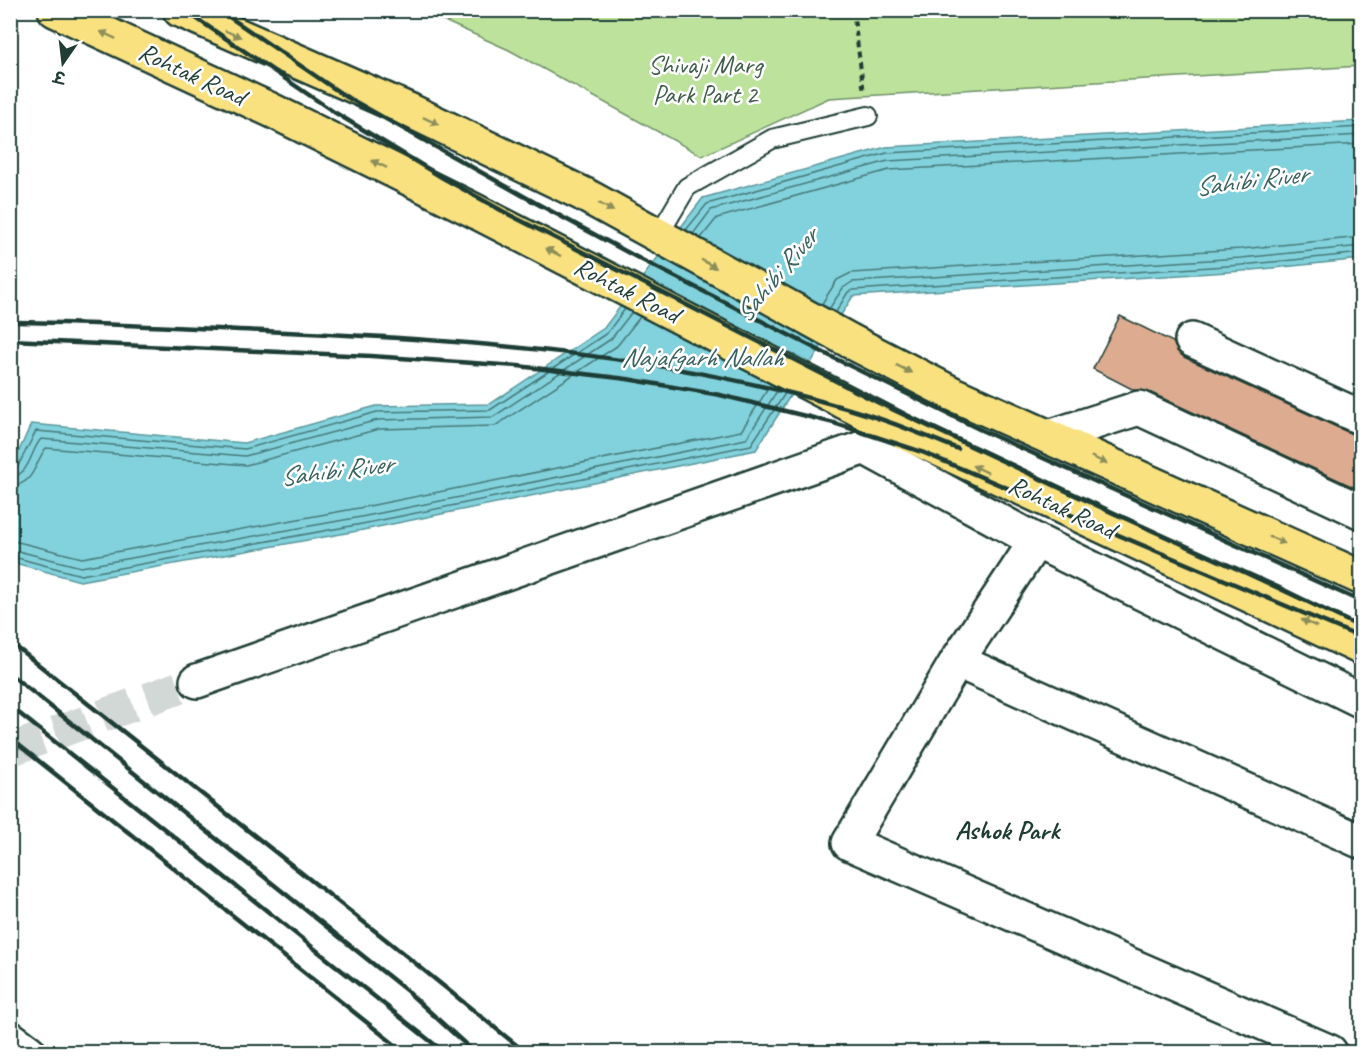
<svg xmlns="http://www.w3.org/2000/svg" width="1372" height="1063" viewBox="0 0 1372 1063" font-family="Caveat,'Playpen Sans Deva',sans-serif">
	<rect width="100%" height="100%" fill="#fff"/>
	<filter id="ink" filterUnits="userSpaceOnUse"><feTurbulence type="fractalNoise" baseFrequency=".0167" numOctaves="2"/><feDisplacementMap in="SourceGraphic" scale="12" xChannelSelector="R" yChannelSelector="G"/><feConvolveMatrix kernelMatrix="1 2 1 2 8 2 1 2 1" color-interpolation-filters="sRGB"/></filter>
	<g filter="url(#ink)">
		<polygon fill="#bde29c" stroke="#6e9068" stroke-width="1.5" points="422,11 1361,11 1361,66 829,98 702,156 509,50"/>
		<polygon fill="#82d2dd" stroke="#5a9699" stroke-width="1.5" points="1361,121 1361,259 1243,271 853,296 756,450 363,530 80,581 11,562 11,469 31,424 244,443 376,406 490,404 604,328 703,198 886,147"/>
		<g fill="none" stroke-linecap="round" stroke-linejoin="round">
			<g stroke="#477978" stroke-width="1.5">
				<polyline points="686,230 707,204 887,153 1362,127"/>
				<polyline points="693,234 711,210 888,161 1362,135"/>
				<polyline points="701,238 717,218 889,170 1362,144"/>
				<polyline points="821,305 837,280 851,273 1241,249 1362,237"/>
				<polyline points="829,309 843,288 852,282 1241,258 1362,246"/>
				<polyline points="836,312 848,292 853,290 1242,265 1362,253"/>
				<polyline points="10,470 18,466 36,431 245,449 377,412 490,410 607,333 625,309"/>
				<path d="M10,477C30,476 30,451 41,439L245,456L378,420L493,417L611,339L632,312"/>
				<path d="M10,486C35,485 34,463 46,448L246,465L379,429L495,426L617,346L640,317"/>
				<polyline points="10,540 82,558 359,508 741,431 771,384"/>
				<polyline points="10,549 81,567 361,517 746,439 779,388"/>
				<polyline points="10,556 81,575 362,524 751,445 786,392"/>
			</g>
		</g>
		<polygon fill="#ddab90" stroke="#1f3d34" stroke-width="1.5" points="1120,316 1173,342 1177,351 1184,357 1354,435 1362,436 1362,491 1147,391 1134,390 1093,369"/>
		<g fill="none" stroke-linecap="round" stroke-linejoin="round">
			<polyline stroke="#d2d8d6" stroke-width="33" stroke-dasharray="33 16" stroke-linecap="butt" points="10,750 197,681"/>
			<g stroke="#1f3d34" stroke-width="22">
				<polyline id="service" points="658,236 687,187 772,139 868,116"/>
			</g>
			<g stroke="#1f3d34" stroke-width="38">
				<g id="minor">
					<polyline points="1192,340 1362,418"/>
					<polyline points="1049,437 1139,408 1362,512"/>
					<polyline points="864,447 1036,541 1362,701"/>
					<polyline points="1036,541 957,661 849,843 1330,1052"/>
					<polyline points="957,661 1362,842"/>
					<polyline points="10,1038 29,1052"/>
				</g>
			</g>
			<g stroke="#1f3d34" stroke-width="38">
				<polyline id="tertiary" points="197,681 905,433"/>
			</g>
			<g stroke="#1f3d34" stroke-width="38">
				<g id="primary">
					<polyline points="55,10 271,110 471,209 905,433 1362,648"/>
					<polyline points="180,10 411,111 583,194 852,342 953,394 1362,578"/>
				</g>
			</g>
			<polyline stroke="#1f3d34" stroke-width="4" stroke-dasharray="6 4.5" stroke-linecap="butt" points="853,10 864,93"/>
			<use href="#service" stroke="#fff" stroke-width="18"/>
			<use href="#minor" stroke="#fff" stroke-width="33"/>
			<use href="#tertiary" stroke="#fff" stroke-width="33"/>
			<use href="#primary" stroke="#fae180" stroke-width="33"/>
			<g stroke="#1f3d34" stroke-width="4.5">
				<polyline points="184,10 334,112 443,178 508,214 881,404 1111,512 1282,589 1362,628"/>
				<polyline points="219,10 345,96 536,203 640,259 838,360 981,430 1362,602"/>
				<path d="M10,322C102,323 194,328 286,332C470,340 657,354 835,405C877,416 918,433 958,449"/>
				<polyline points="10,340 371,356 518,366 627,379 720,395 834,423 922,452 1362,638"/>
				<polyline points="10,642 389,942 525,1052"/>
				<polyline points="10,674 407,991 474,1052"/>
				<polyline points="10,706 444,1052"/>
				<polyline points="10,738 404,1052"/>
			</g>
		</g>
		<defs><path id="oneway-solid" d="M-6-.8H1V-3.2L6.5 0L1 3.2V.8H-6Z" transform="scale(1.5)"/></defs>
		<g fill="#8c8f5a">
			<use href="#oneway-solid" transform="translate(233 34) rotate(23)"/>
			<use href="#oneway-solid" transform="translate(108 35) rotate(-155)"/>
			<use href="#oneway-solid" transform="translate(431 121) rotate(26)"/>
			<use href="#oneway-solid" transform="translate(379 164) rotate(-154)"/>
			<use href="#oneway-solid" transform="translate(606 207) rotate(29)"/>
			<use href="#oneway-solid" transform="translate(553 252) rotate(-153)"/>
			<use href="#oneway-solid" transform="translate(709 264) rotate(29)"/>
			<use href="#oneway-solid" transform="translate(904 369) rotate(27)"/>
			<use href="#oneway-solid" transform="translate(1099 460) rotate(24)"/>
			<use href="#oneway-solid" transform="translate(980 469) rotate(-155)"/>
			<use href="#oneway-solid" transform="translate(1277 540) rotate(24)"/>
			<use href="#oneway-solid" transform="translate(1309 623) rotate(-155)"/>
		</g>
	</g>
	<g text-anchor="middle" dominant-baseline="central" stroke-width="5" stroke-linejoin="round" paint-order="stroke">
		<g font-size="26" fill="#3f5e49" stroke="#fff">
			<text x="705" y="64">Shivaji Marg<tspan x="705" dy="30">Park Part 2</tspan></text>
		</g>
		<g font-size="26" fill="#1f3d34" stroke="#fff">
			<text transform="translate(192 74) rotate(25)">Rohtak Road</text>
			<text transform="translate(627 290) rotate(27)">Rohtak Road</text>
			<text transform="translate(1062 507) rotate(25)">Rohtak Road</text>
		</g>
		<g font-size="27" font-style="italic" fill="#38625e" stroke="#fff">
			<text transform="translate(1251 180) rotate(-7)">Sahibi River</text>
			<text transform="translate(776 275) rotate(-50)">Sahibi River</text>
			<text x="702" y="357">Najafgarh Nallah</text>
			<text transform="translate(336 470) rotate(-7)">Sahibi River</text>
		</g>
		<g font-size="27" font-weight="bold" fill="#1f3d34" stroke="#fff">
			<text x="1007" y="830">Ashok Park</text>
		</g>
	</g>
	<rect width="1372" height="1063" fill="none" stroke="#fff" stroke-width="36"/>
	<rect x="18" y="18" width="1336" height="1027" fill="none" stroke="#1f3d34" stroke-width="2" filter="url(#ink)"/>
	<g transform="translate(63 63) rotate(194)" stroke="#ffffff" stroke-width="4.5" paint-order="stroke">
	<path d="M0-4.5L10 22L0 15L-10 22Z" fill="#1f3d34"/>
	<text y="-9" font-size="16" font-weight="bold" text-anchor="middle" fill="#1f3d34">उ</text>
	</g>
</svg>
